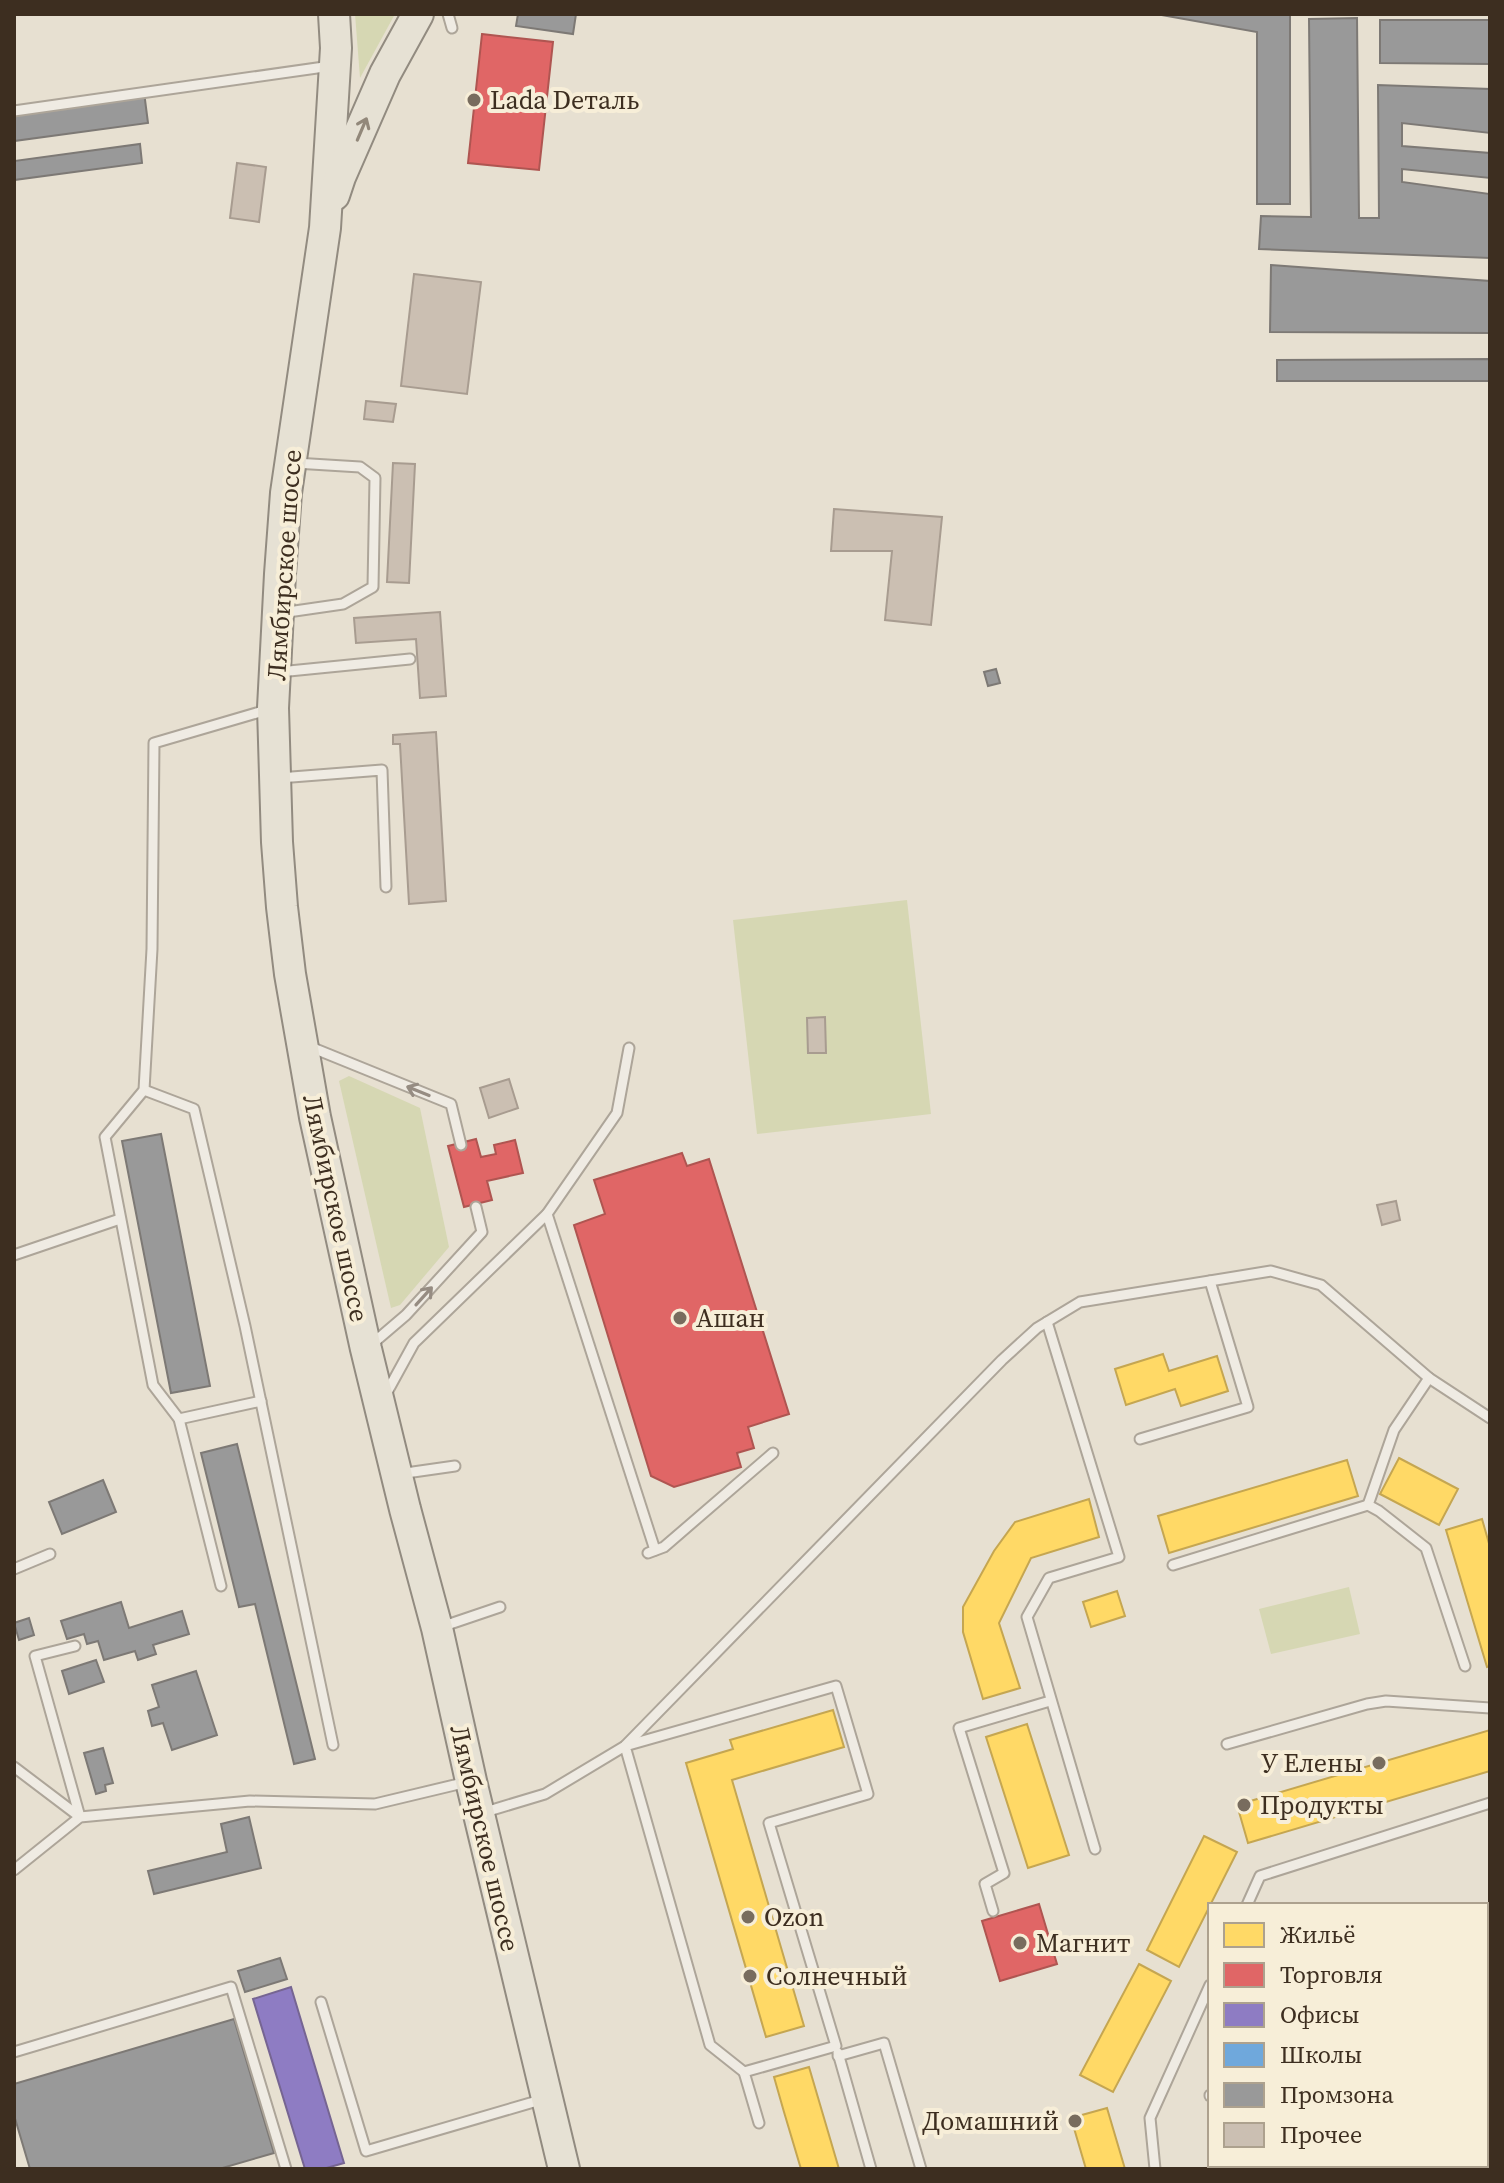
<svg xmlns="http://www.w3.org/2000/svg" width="1504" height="2183" viewBox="0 0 1504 2183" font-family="'Source Serif 4',serif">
	<rect width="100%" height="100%" fill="#e7e0d1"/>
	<g fill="#d6d7b3">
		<polygon points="355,14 395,14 360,78"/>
		<polygon points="907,900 931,1114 757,1134 733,920"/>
		<polygon points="349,1076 420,1108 449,1247 400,1305 391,1308 339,1081"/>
		<polygon points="1349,1587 1360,1634 1271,1654 1259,1609"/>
	</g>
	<g fill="#ffd966" stroke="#c5a651" stroke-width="2">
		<polygon points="1163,1354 1169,1371 1217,1356 1228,1391 1181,1406 1175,1389 1126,1405 1115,1369"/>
		<polygon points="1399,1458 1458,1489 1439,1525 1380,1494"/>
		<polygon points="1347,1460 1358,1496 1169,1553 1158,1516"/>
		<polygon points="1089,1499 1099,1537 1031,1558 999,1623 1020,1688 983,1699 963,1632 963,1607 994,1551 1015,1522"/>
		<polygon points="1482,1519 1490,1547 1490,1666 1487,1667 1446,1530"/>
		<polygon points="1117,1591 1125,1616 1091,1627 1083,1602"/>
		<polygon points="833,1710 844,1747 732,1780 804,2026 766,2037 686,1763 733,1749 730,1740"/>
		<polygon points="1027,1724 1069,1855 1028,1868 986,1737"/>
		<polygon points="1490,1730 1490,1771 1248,1843 1237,1805"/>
		<polygon points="1204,1836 1237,1852 1179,1967 1147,1950"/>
		<polygon points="1139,1964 1171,1981 1113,2092 1080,2075"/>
		<polygon points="809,2067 839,2169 801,2169 784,2112 774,2077"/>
		<polygon points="1107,2108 1125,2169 1086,2169 1071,2118"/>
	</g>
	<g fill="#e06666" stroke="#af5551" stroke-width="2">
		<polygon points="482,34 553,42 539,170 468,163"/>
		<polygon points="476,1139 481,1157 496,1154 494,1145 515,1140 523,1173 487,1181 492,1200 464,1207 448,1146"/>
		<polygon points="682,1153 687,1166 709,1159 789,1414 748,1427 754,1448 737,1453 741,1467 674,1487 651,1476 574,1225 605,1214 594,1180"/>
		<polygon points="1039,1904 1057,1964 1000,1981 982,1921"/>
	</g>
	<polygon fill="#8e7cc3" stroke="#766592" stroke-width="2" points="291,1987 344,2163 323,2169 305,2169 253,1999"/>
	<g fill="#6fa8dc" stroke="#6083a4" stroke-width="2">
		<polygon points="1490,2094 1490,2155 1486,2156 1486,2095"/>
		<polygon points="1418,2165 1473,2165 1474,2169 1419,2169"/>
	</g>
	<g fill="#999" stroke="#7d7975" stroke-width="2">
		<polygon points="518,14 576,14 573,34 516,26"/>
		<polygon points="1156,14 1290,14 1290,204 1257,204 1257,32"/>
		<polygon points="1357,18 1359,218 1379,218 1378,85 1490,89 1490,133 1402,123 1402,146 1490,153 1490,178 1402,169 1402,182 1490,194 1490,258 1259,249 1261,216 1311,217 1309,19"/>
		<polygon points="1380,20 1490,20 1490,64 1380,63"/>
		<polygon points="144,92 148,123 14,141 14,110"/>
		<polygon points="140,144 142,163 14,180 14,161"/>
		<polygon points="1271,265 1490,281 1490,333 1270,332"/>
		<polygon points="1490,359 1490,381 1277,381 1277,360"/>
		<polygon points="996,669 1000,683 988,686 984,672"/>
		<polygon points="161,1134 210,1386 171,1393 122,1141"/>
		<polygon points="237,1444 315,1759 294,1764 255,1604 239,1607 201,1453"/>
		<polygon points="103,1480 116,1512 62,1534 49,1502"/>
		<polygon points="121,1602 129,1628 182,1611 189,1634 153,1645 156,1654 138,1660 135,1651 104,1660 98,1641 87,1644 84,1634 67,1639 61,1621"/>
		<polygon points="29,1618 34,1635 19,1640 14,1623"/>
		<polygon points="96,1660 104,1682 69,1694 62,1671"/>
		<polygon points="196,1671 217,1735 172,1750 163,1723 152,1726 148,1711 159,1707 152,1685"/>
		<polygon points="103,1748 113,1783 105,1785 106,1791 96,1794 84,1753"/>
		<polygon points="249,1817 261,1868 154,1894 148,1871 227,1852 221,1824"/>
		<polygon points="280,1958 287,1979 245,1992 238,1971"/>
		<polygon points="234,2019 274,2153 219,2169 30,2169 14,2115 14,2084"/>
	</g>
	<g fill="#cbbfb2" stroke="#a89c90" stroke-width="2">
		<polygon points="237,163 266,167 259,222 230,218"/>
		<polygon points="414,274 481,282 467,394 401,386"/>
		<polygon points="366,401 396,404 393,422 364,419"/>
		<polygon points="393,463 415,464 409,583 387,582"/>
		<polygon points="834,509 942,517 931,625 885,620 892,551 831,551"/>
		<polygon points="440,612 446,696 420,698 416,639 356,643 354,618"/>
		<polygon points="436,732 446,901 409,904 400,744 393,744 393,735"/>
		<polygon points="825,1017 826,1053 808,1053 807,1018"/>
		<polygon points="509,1079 518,1108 489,1118 480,1088"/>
		<polygon points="1396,1201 1400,1220 1382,1225 1377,1205"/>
	</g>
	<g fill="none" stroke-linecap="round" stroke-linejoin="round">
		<g stroke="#ada599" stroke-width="13">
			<g id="lane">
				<polyline points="448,14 452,28"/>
				<polyline points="14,111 331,66"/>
				<polyline points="281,613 343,604 373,587 375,478 360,467 295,463"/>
				<polyline points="279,672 410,659"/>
				<polyline points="279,778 382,770 386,887"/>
				<polyline points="308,1046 451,1104 461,1145"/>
				<polyline points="144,1090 194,1109 245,1326 333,1745"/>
				<polyline points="547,1214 655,1550"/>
				<polyline points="14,1255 120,1219"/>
				<polyline points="1047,1322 1119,1557 1049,1578 1027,1617 1095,1849"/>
				<polyline points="372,1344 406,1315 482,1232 476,1207"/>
				<polyline points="1429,1378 1490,1418"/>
				<polyline points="386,1394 414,1343 547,1214 617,1113 629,1048"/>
				<polyline points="179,1419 261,1401"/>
				<polyline points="1140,1439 1248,1407 1210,1281"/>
				<polyline points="399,1474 455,1466"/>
				<polyline points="648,1553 664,1547 773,1453"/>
				<polyline points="1173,1565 1368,1505"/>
				<polyline points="14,1569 50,1554"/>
				<polyline points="221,1586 179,1419 153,1385 105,1137 144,1090 152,949 154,743 270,709"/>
				<polyline points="441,1627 500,1607"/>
				<polyline points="75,1646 35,1656 80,1817"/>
				<polygon points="836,1686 868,1794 769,1823 836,2046 744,2072 710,2045 625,1746"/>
				<polyline points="1227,1744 1367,1704 1386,1701 1490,1708"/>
				<polyline points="14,1767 80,1817"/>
				<polyline points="482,1813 545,1794 625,1746 1002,1360 1037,1328 1080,1302 1271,1271 1321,1285 1429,1378 1394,1430 1368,1505 1379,1511 1426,1548 1465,1666"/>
				<polyline points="14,1870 80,1817 250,1801 375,1804 467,1782"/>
				<polyline points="1247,1905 1260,1876 1490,1803"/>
				<polyline points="993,1911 985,1884 1004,1873 959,1728 1050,1701"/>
				<polyline points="321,2002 366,2151 544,2099"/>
				<polyline points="14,2052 231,1987 286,2169"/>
				<polyline points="838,2053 871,2169"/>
				<polyline points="838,2056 884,2043 921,2169"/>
				<polyline points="744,2072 759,2123"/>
				<polyline points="1210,2095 1210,2096"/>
				<polyline points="1232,2165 1233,2169"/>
				<polyline points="1155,2169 1150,2118 1210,1985"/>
			</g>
		</g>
		<g stroke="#928b80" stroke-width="34">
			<g id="primary">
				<polyline points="334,14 336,48 325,228 286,493 280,574 273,708 277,842 282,907 290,974 315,1117 366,1349 405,1509 437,1628 471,1781 564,2169"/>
				<polyline points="334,195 340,177 385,74 418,14"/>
			</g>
		</g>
		<use href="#lane" stroke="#efebe3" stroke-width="9"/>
		<use href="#primary" stroke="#e6e1d4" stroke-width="30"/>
	</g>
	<defs><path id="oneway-shaft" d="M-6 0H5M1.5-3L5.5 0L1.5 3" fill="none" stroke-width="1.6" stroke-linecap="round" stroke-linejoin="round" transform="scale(2)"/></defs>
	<use stroke="#92887a" href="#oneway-shaft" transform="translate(362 129) rotate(-67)"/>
	<g stroke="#968c82">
		<use href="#oneway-shaft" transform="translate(418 1091) rotate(-158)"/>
		<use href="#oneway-shaft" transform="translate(424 1296) rotate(-48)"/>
	</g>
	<g fill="#786c5e" stroke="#f7eed8" stroke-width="3">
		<circle cx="474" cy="100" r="8"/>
		<circle cx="680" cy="1318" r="8"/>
		<circle cx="1379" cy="1763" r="8"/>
		<circle cx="1244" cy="1805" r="8"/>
		<circle cx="748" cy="1917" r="8"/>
		<circle cx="1020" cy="1943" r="8"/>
		<circle cx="750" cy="1976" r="8"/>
		<circle cx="1075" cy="2121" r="8"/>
	</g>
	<g text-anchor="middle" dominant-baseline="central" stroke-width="8" stroke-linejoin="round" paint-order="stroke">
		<g font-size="26" fill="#3d2e20" stroke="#f7eed8" text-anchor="start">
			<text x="490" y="100">Lada Dеталь</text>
			<text x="696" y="1318">Ашан</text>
			<text x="1363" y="1763" text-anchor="end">У Елены</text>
			<text x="1260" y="1805">Продукты</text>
			<text x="764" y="1917">Ozon</text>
			<text x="1036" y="1943">Магнит</text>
			<text x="766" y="1976">Солнечный</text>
			<text x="1059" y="2121" text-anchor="end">Домашний</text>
		</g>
		<g font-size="26" fill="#3d2e20" stroke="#f7eed8">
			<text transform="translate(284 565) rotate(-86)">Лямбирское шоссе</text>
			<text transform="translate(336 1208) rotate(78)">Лямбирское шоссе</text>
			<text transform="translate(485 1838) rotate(77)">Лямбирское шоссе</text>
		</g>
	</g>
	<rect width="1504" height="2183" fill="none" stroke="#3d2e20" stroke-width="32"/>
	<rect x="1208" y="1903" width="280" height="264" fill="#f7eed8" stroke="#ada18e" stroke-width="2"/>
	<rect x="1224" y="1923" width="40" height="24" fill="#ffd966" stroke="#ada18e" stroke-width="2"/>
	<text x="1280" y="1943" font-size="24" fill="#3d2e20">Жильё</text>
	<rect x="1224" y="1963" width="40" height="24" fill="#e06666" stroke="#ada18e" stroke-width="2"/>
	<text x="1280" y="1983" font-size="24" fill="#3d2e20">Торговля</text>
	<rect x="1224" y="2003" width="40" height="24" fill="#8e7cc3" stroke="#ada18e" stroke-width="2"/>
	<text x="1280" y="2023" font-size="24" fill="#3d2e20">Офисы</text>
	<rect x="1224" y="2043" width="40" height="24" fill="#6fa8dc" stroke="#ada18e" stroke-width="2"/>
	<text x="1280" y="2063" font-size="24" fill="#3d2e20">Школы</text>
	<rect x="1224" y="2083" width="40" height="24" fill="#999999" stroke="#ada18e" stroke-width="2"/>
	<text x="1280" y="2103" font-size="24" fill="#3d2e20">Промзона</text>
	<rect x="1224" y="2123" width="40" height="24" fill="#cbbfb2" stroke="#ada18e" stroke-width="2"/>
	<text x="1280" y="2143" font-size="24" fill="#3d2e20">Прочее</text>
</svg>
